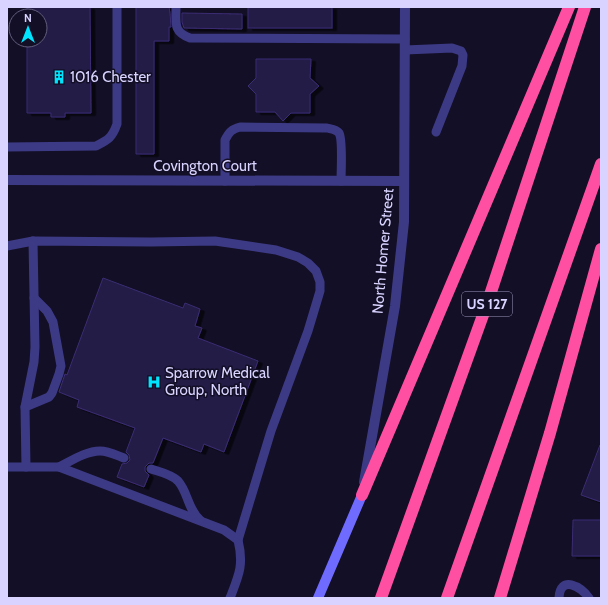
<svg xmlns="http://www.w3.org/2000/svg" width="608" height="605" viewBox="0 0 608 605" font-family="Cabin,sans-serif">
	<defs>
		<filter id="shadow"><feDropShadow dx="4.5" dy="2.5" stdDeviation="0" flood-color="#0009"/></filter>
	</defs>
	<rect width="100%" height="100%" fill="#130f26"/>
	<g fill="#241b47" stroke="#3b2d73" filter="url(#shadow)">
		<polygon points="27,7 90,7 91,113 65,113 65,117 51,117 51,113 27,113 27,40 40,40 40,16 27,16"/>
		<polygon points="136,7 169,7 170,13 171,27 169,27 169,41 154,41 154,154 136,154"/>
		<rect x="248" y="7" width="84" height="21"/>
		<polygon points="182,13 242,14 242,29 184,28 182,22"/>
		<polygon points="256,59 311,59 310,78 319,86 310,94 310,113 291,113 283,121 275,112 256,112 256,94 248,86 256,78"/>
		<polygon points="103,278 183,308 185,303 200,309 195,326 202,328 198,338 258,361 224,452 204,444 201,452 163,438 153,463 149,463 145,467 145,471 149,475 144,487 117,477 122,464 127,463 130,460 129,455 126,452 135,428 77,407 79,400 59,392 65,374 67,375"/>
		<polygon points="600,445 601,445 601,502 581,495"/>
		<polygon points="573,520 601,520 601,556 572,556"/>
	</g>
	<g fill="none" stroke-linecap="round" stroke-linejoin="round">
		<g stroke="#3d3a85" stroke-width="9">
			<path d="M176,7C176,23 173,32 190,38L405,39"/>
			<polyline points="405,50 452,48 461,51 463,55 462,66 436,132"/>
			<path d="M7,147L96,146C108,140 112,138 117,124V7"/>
			<path d="M225,181V140C229,132 232,129 240,127L327,128C331,129 336,129 339,133C343,139 341,172 341,181"/>
			<polyline points="7,246 33,241 151,242 215,241 276,250 298,257 308,263 316,271 320,282 320,291 308,331 271,431 238,540"/>
			<polyline points="25,407 49,397 52,393 59,374 61,366 53,322 47,311 34,298"/>
			<path d="M7,467H59L224,530L238,540C244,565 239,575 230,598"/>
			<polyline points="26,467 25,407 34,362 35,347 33,241"/>
			<path d="M59,467C71,461 86,451 100,451C108,451 116,455 124,458"/>
			<path d="M151,469C160,472 171,474 178,481C188,492 188,510 200,520"/>
			<path d="M559,598C560,575 581,586 589,598"/>
		</g>
		<g stroke="#3d3a85" stroke-width="10">
			<polyline points="7,180 404,181"/>
			<polyline points="364,482 395,306 404,222 405,7"/>
		</g>
		<polyline stroke="#6f6bff" stroke-width="10" points="318,598 362,495"/>
		<g stroke="#ff4fa3" stroke-width="12">
			<polyline points="362,495 569,7"/>
			<polyline points="381,598 487,304 585,7"/>
			<polyline points="447,598 601,164"/>
			<polyline points="500,598 550,433 601,249"/>
		</g>
	</g>
	<defs>
		<g id="building-bare" transform="scale(1.08)"><path d="M-4-6H4V6H1V3H-1V6H-4ZM-2.5-4.3h1.7v1.8h-1.7ZM.8-4.3h1.7v1.8H.8ZM-2.5-1h1.7V.8h-1.7ZM.8-1h1.7V.8H.8Z" fill="#00e5ff" stroke="#130f26" stroke-width="2.5" paint-order="stroke"/></g>
		<g id="hospital-bare" transform="scale(1.08)"><path d="M-5-5h3v3.5h4V-5h3V5h-3V1.5h-4V5h-3Z" fill="#00e5ff" stroke="#130f26" stroke-width="2.5" paint-order="stroke"/></g>
	</defs>
	<g fill-rule="evenodd">
		<use href="#building-bare" x="59" y="77"/>
		<use href="#hospital-bare" x="154" y="382"/>
	</g>
	<g text-anchor="middle" dominant-baseline="central" stroke-width="3" stroke-linejoin="round" paint-order="stroke">
		<rect fill="#130f26" stroke="#9e99be" stroke-width="1" x="462" y="292" width="50" height="24" rx="3"/>
		<g font-size="14" font-weight="bold" fill="#d9d4ff">
			<text x="487" y="304">US 127</text>
		</g>
		<g font-size="15" fill="#d9d4ff" stroke="#130f26" text-anchor="start">
			<text x="70" y="77">1016 Chester</text>
			<text x="165" y="373">Sparrow Medical<tspan x="165" dy="17">Group, North</tspan></text>
		</g>
		<g font-size="15" fill="#d9d4ff" stroke="#130f26">
			<text x="205" y="166">Covington Court</text>
			<text transform="translate(383 251) rotate(-85)">North Homer Street</text>
		</g>
	</g>
	<rect width="608" height="605" fill="none" stroke="#d9d4ff" stroke-width="16"/>
	<g transform="translate(28 28)"><circle r="19" fill="#130f26" stroke="#625e7d"/>
	<path d="M0-3L7 15L0 10L-7 15Z" fill="#00e5ff"/>
	<text y="-6" font-size="11" font-weight="bold" text-anchor="middle" fill="#d9d4ff">N</text>
	</g>
</svg>
